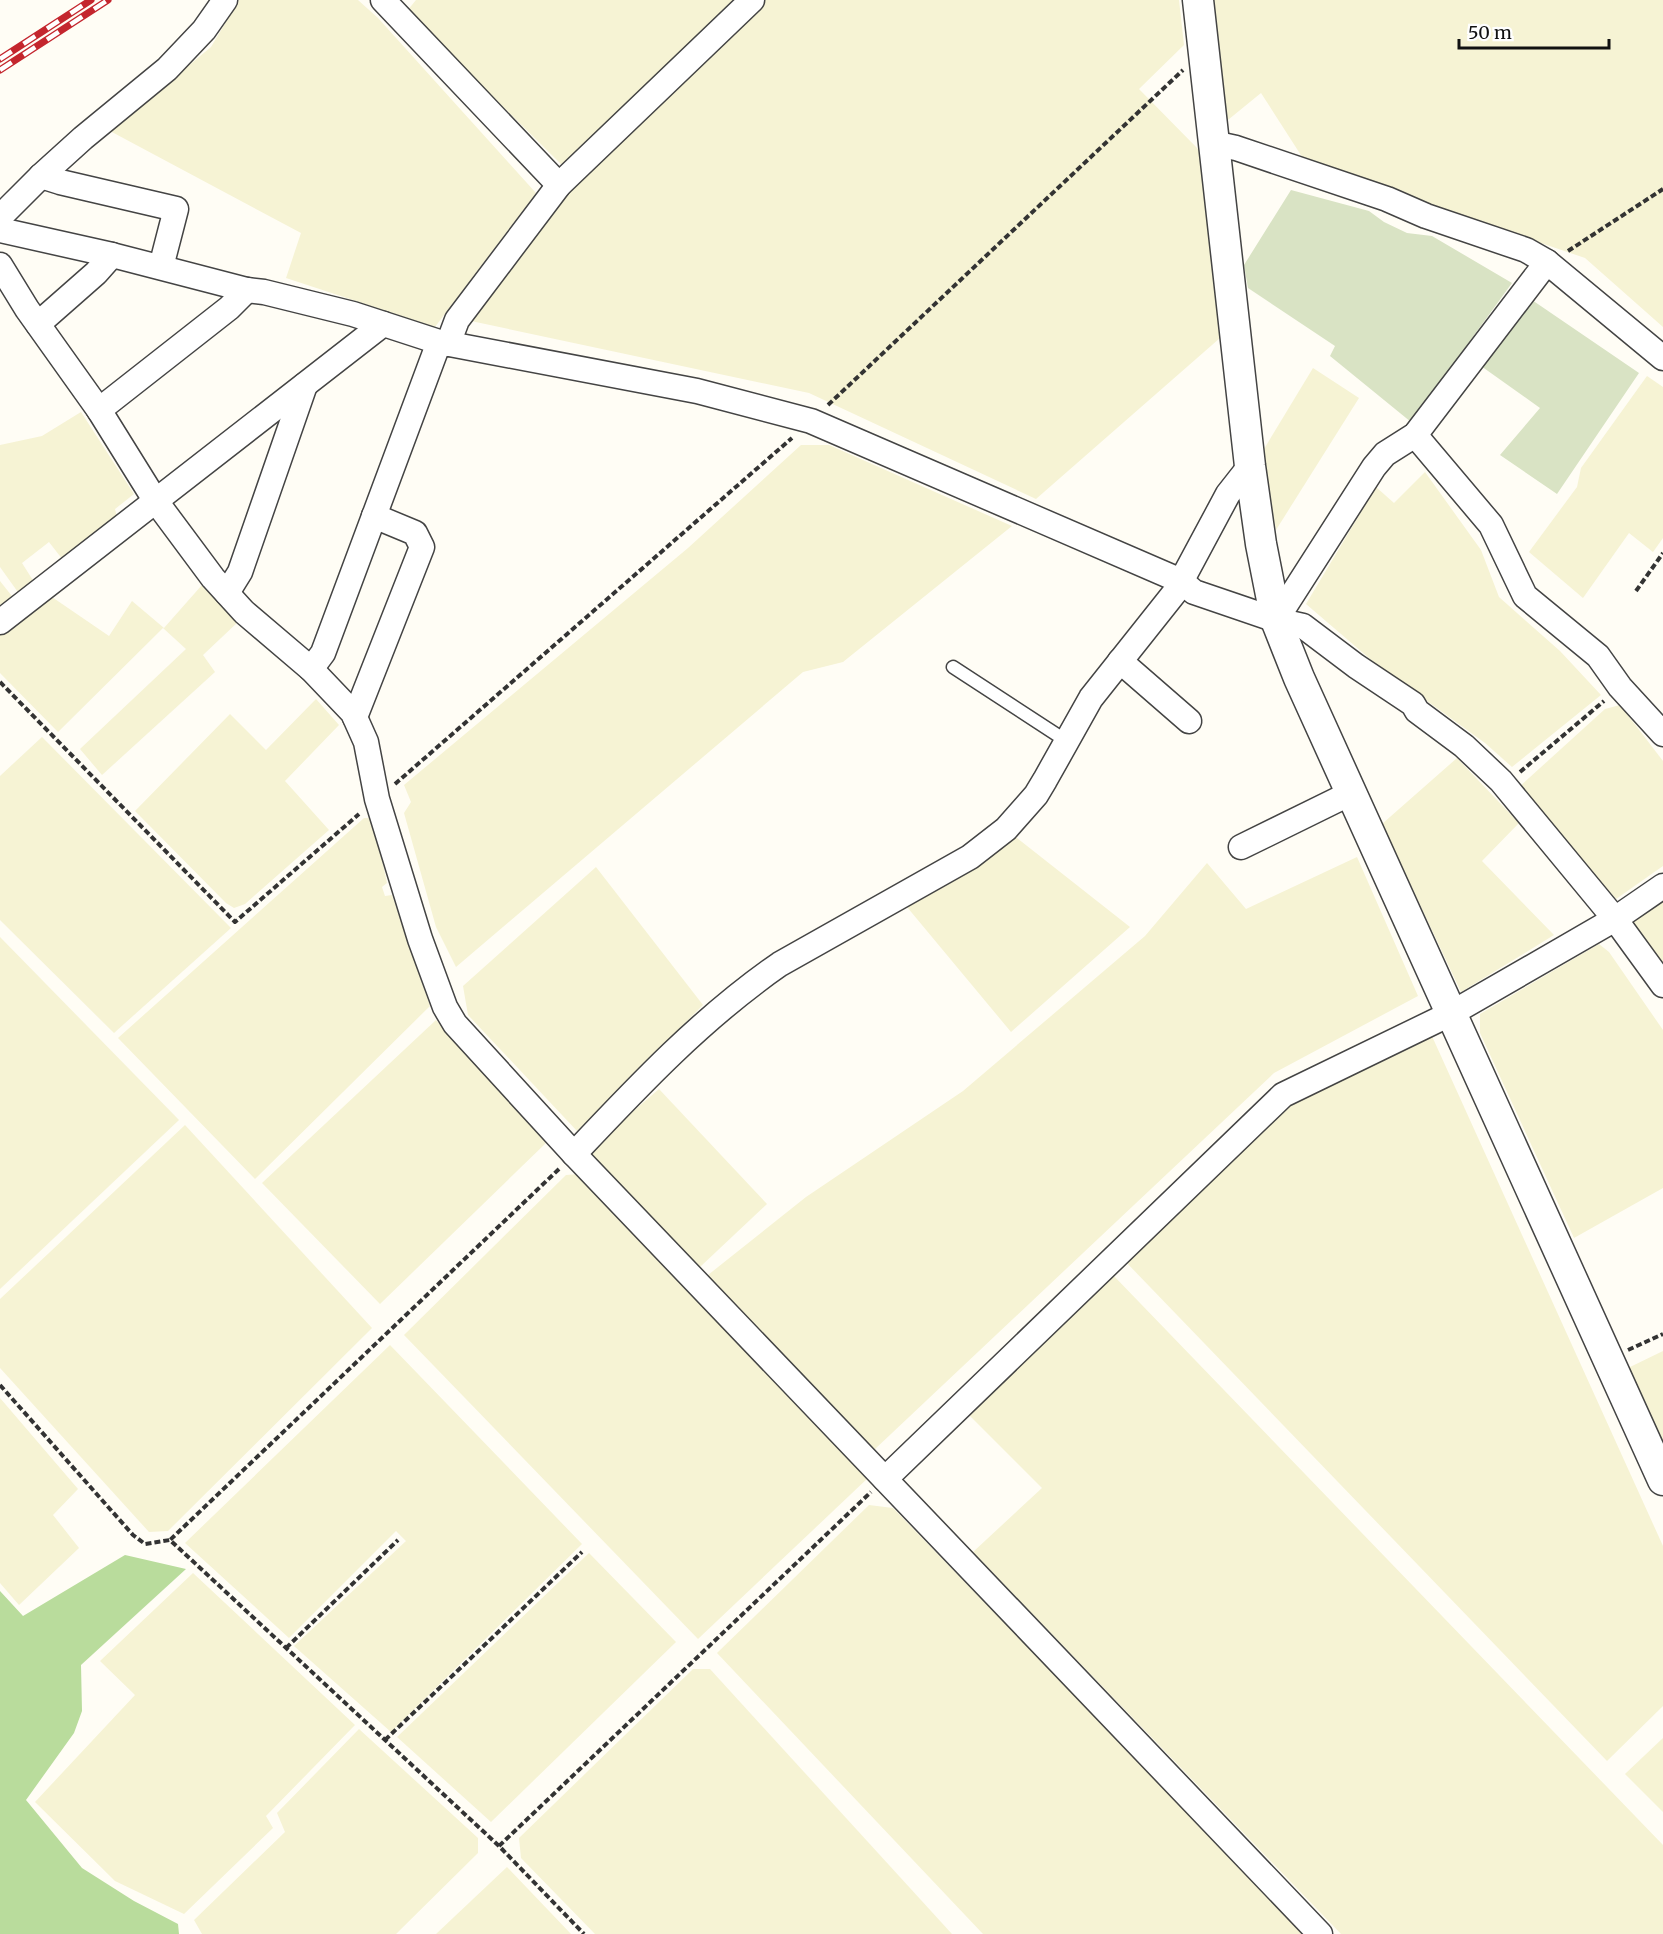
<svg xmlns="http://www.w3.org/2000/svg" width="1663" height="1934" viewBox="0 0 1663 1934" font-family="Merriweather,serif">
	<rect width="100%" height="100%" fill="#fffdf5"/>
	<g fill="#f6f3d4">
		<polygon points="239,0 358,0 378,18 536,193 435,327 286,278 301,233 110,131 211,47"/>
		<polygon points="416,0 1179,0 1184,45 1139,89 1200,151 1220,338 1036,499 809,393 471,321 577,180 407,11"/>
		<polygon points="1209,0 1663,0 1663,327 1585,258 1306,163 1261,93 1223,124"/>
		<polygon points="1313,368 1359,398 1276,530 1261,454"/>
		<polygon points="1647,376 1663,387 1663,538 1653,552 1629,533 1583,598 1529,552 1577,487 1581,468"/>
		<polygon points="81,412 134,494 115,509 117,517 63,560 49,542 22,563 34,582 20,595 0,567 0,445 42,436"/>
		<polygon points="801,445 829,445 1012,526 843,662 803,672 456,967 436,927 404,813 411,802 404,785 688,548"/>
		<polygon points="1425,472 1481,550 1499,597 1560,651 1601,695 1512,767 1485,743 1376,664 1306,604 1376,487 1394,503"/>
		<polygon points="0,581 15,600 0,611"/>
		<polygon points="202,585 239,621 203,655 215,672 102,775 80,749 186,649 163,628 58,732 0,673 0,635 49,595 109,636 132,601 164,628"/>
		<polygon points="316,699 339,725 285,781 329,830 245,904 234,908 226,903 135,811 230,714 266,750"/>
		<polygon points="1620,705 1663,761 1663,866 1616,899 1518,788 1605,709"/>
		<polygon points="42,737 231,928 114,1033 0,920 0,776"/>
		<polygon points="1457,758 1519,823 1482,861 1554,935 1461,992 1382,824"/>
		<polygon points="364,818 373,818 387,883 382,887 385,896 392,895 430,1006 255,1179 118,1038"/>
		<polygon points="1013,835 1130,927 1011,1032 907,907 1002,846"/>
		<polygon points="1357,857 1418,996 1274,1073 874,1450 708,1275 806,1197 963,1091 1145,936 1207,863 1246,909"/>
		<polygon points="596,867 703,1005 577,1131 468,1015 463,986"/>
		<polygon points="1663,896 1663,967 1627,919"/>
		<polygon points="0,937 179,1120 0,1289"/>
		<polygon points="1599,944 1609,952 1663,1030 1663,1188 1574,1238 1480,1033 1480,1014"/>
		<polygon points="436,1020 546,1143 380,1304 262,1183"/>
		<polygon points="1431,1034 1663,1546 1663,1706 1607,1761 1123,1259 1290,1100"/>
		<polygon points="659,1089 767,1204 700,1267 586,1152"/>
		<polygon points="185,1125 372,1328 168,1531 149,1532 0,1368 0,1299"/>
		<polygon points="580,1174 869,1477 698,1639 404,1335 566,1175"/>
		<polygon points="1112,1274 1663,1845 1663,1934 1341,1934 973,1552 1042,1488 967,1413"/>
		<polygon points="390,1345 582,1544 391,1732 294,1646 406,1541 396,1531 289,1638 185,1543"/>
		<polygon points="1663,1351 1663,1443 1628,1368"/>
		<polygon points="0,1398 78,1489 53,1515 79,1548 19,1605 0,1583"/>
		<polygon points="869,1505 893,1508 1306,1934 983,1934 717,1653"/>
		<polygon points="589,1553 676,1642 491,1822 397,1737"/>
		<polygon points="193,1573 355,1725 266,1816 273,1828 184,1914 115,1881 35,1802 135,1695 100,1661"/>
		<polygon points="693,1669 710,1669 952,1934 595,1934 521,1858 519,1838"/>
		<polygon points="359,1729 478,1838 478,1853 396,1934 202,1934 194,1920 285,1832 277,1813"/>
		<polygon points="1663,1738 1663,1812 1625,1774"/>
		<polygon points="507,1867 571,1934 436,1934"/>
	</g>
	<polygon fill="#b9dc9c" points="125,1555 186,1569 81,1665 82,1711 74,1733 26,1800 82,1868 134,1901 178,1924 179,1934 0,1934 0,1591 23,1616"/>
	<g fill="#d9e3c4">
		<polygon points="1291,190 1369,211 1384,222 1407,233 1432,236 1512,283 1411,422 1330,356 1335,346 1248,288 1244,265"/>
		<polygon points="1532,300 1639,373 1557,494 1500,455 1540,408 1481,366"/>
	</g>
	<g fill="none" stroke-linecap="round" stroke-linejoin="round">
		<g stroke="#444" stroke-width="15">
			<polyline id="service" points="953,667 1068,742"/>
		</g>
		<g stroke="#444" stroke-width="27">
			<g id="minor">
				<polyline points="383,0 559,185"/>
				<polyline points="1213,143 1236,148 1387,199 1426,216 1526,250 1547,262 1663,358"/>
				<polyline points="41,176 60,182 176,209 161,267"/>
				<polyline points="0,217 41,176 83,138 167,69 204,30 225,0"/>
				<polyline points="0,230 112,255 247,290 264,292 353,314 439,342 697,391 811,421 1181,581 1194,592 1276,620 1303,626 1356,666 1413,704 1417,711 1464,746 1501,781 1615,919 1663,985"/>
				<polyline points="0,265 27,309 99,410 155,500 213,578 244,612 311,669 353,713 366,742 377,799 420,939 445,1007 455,1024 574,1154 1320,1934"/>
				<polyline points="38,324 96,273 112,255"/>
				<polyline points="448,344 457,320 559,185 752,0"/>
				<polyline points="99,410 229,308 247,290"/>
				<polyline points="1415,435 1491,525 1525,596 1598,656 1620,687 1663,734"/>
				<polyline points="227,593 240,572 305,385"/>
				<polyline points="1276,620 1374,467 1385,454 1415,435 1547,262"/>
				<polyline points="0,622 383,324"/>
				<polyline points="1120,661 1189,721"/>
				<polyline points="311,669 323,653 439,342"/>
				<polyline points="355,717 422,547 415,533 374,516"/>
				<polyline points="1241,847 1351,793"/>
				<path d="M574,1154C639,1085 702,1018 780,964L970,857L1006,829L1036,795L1045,780L1091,698L1176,591L1228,494L1250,466"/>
				<polyline points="885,1479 1283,1095 1452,1013 1615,919 1663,886"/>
			</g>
		</g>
		<g stroke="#444" stroke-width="33">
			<polyline id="tertiary" points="1198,0 1250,466 1261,544 1276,620 1299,678 1663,1480"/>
		</g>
		<g stroke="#333" stroke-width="4" stroke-dasharray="6 3" stroke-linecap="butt">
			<polyline points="1568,251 1663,189"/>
			<polyline points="828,405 1183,70"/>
			<polyline points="1636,591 1663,553"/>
			<polyline points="0,682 235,922 359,814"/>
			<polyline points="1520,772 1604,701"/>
			<polyline points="395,784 792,438"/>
			<polyline points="559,1169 170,1540 499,1846 584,1934"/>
			<polyline points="1628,1350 1663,1334"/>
			<polyline points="0,1385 133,1535 145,1544 170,1540"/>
			<polyline points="286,1648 398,1540"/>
			<polyline points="385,1740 582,1552"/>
			<polyline points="499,1846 871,1492"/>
		</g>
		<use href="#service" stroke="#fff" stroke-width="12"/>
		<use href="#minor" stroke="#fff" stroke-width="24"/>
		<use href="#tertiary" stroke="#fff" stroke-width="30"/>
		<g stroke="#c4262e" stroke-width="7">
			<g id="rail">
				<polyline points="0,59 91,0"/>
				<polyline points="0,70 108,0"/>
			</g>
		</g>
		<use href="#rail" stroke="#fff" stroke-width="4.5" stroke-dasharray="14" stroke-linecap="butt"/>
	</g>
	<path d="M1459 39v9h150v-9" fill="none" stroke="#111111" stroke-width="3"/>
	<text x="1468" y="39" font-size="18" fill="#111111" stroke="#ffffff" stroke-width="4.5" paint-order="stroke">50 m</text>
</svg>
